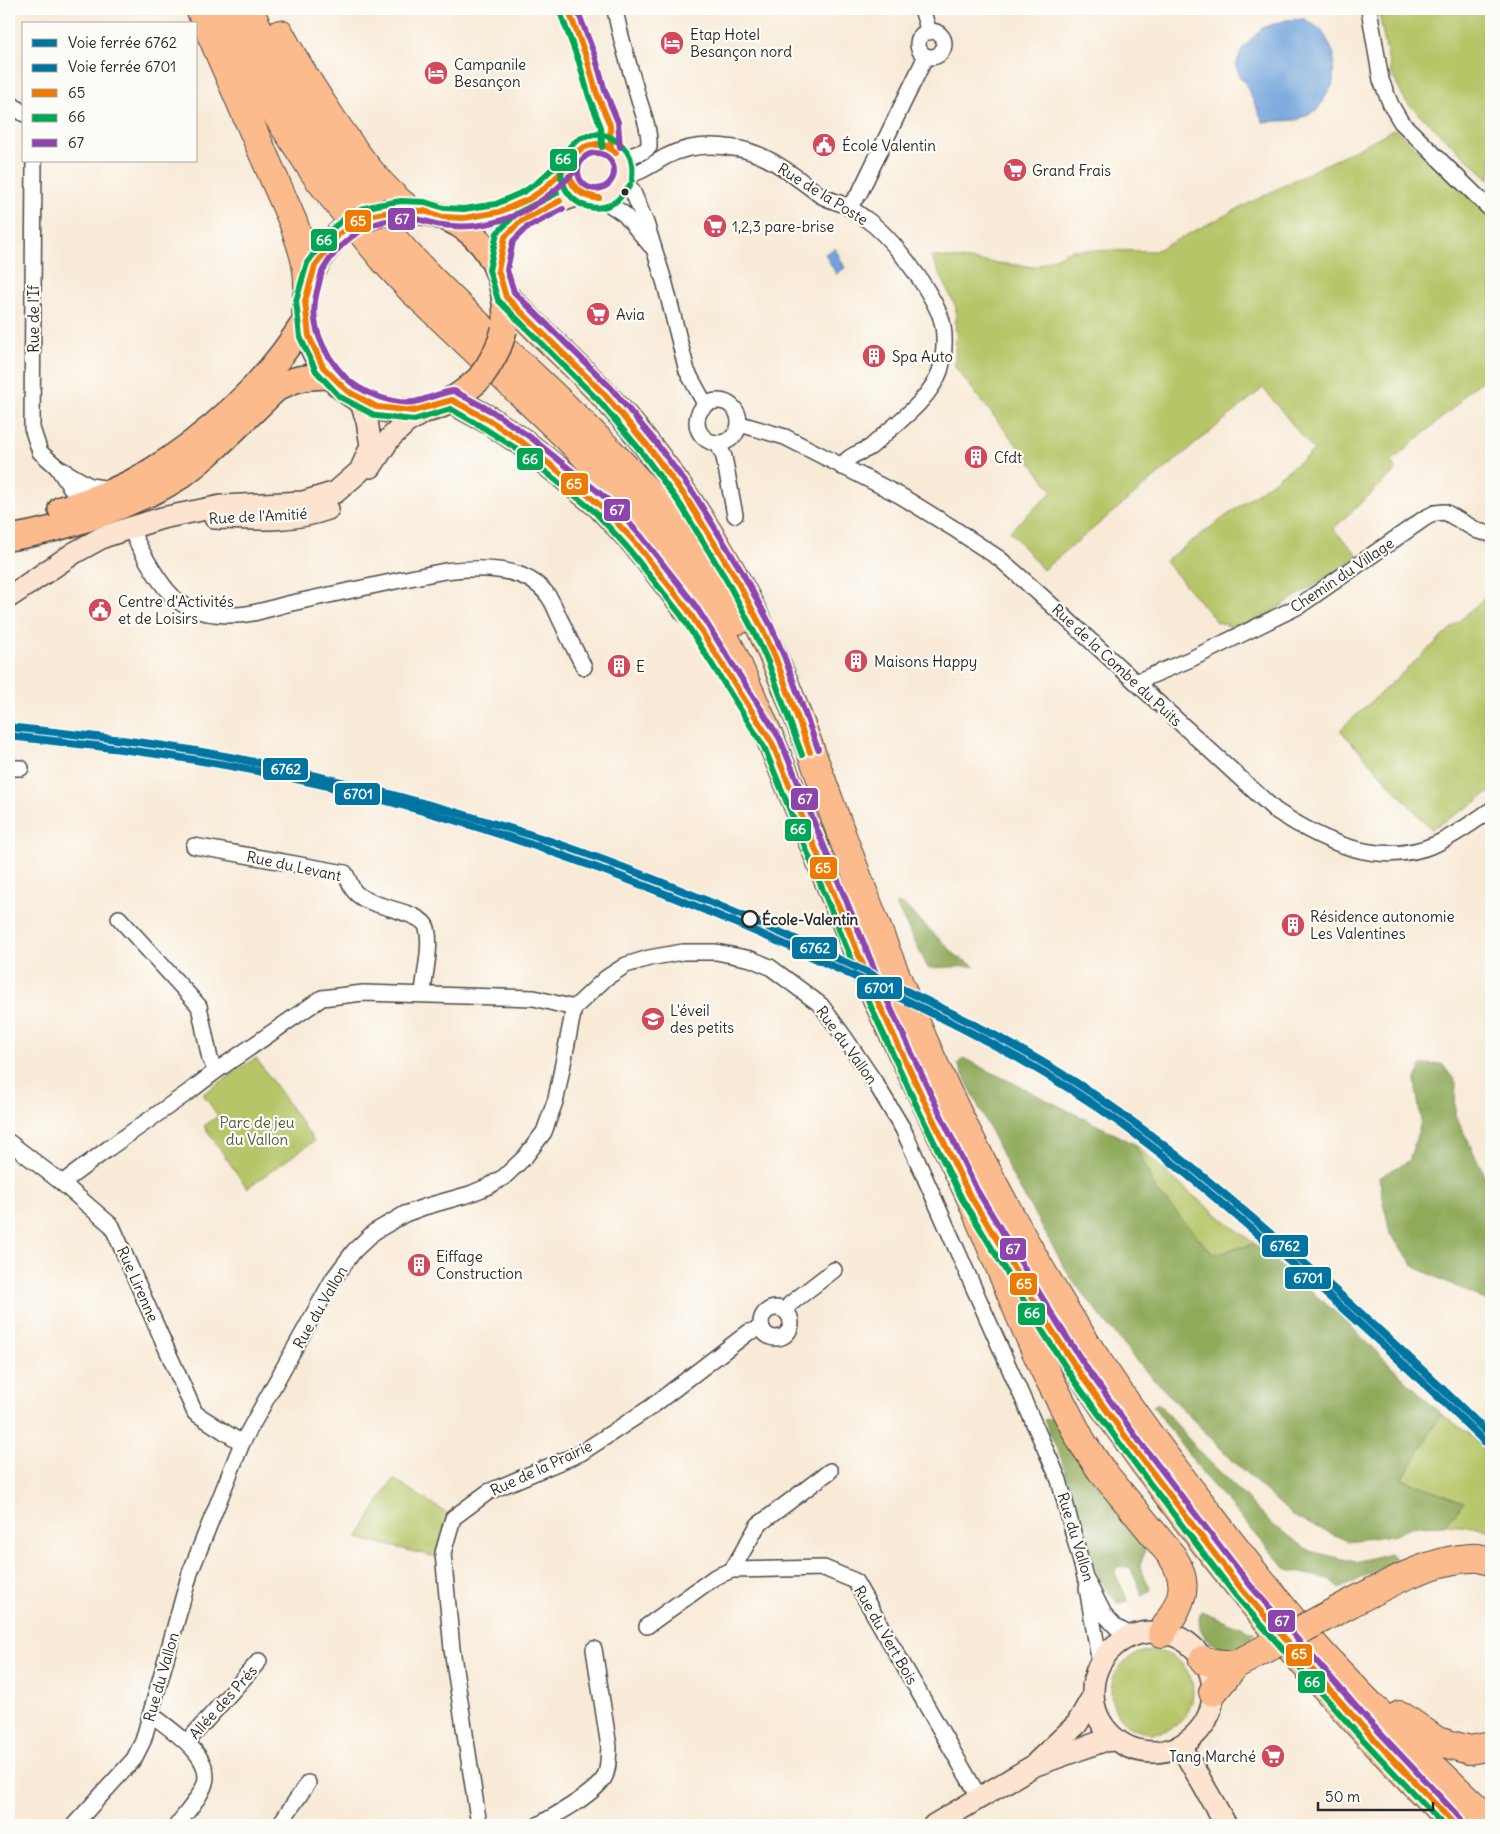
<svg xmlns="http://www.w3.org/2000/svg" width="1500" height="1834" viewBox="0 0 1500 1834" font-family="Delius,sans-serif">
	<rect width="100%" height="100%" fill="#fdfcf7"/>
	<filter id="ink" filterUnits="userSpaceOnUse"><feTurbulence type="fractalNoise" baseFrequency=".02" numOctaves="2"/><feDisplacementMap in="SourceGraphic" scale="10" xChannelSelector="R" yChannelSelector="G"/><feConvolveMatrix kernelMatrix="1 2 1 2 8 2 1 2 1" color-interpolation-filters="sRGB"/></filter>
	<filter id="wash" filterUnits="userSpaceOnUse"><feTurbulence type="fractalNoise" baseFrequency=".0096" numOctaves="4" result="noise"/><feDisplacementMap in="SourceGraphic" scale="20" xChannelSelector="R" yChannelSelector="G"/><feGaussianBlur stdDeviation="1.12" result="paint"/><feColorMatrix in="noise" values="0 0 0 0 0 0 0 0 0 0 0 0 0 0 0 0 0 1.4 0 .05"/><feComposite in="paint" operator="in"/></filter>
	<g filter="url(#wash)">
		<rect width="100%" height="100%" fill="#f8ead7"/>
		<g fill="#b5c567" stroke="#707849">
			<polygon points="1378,9 1491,9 1491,170 1489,179 1406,102 1391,73"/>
			<polygon points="1395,129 1491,217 1491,374 1466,392 1460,402 1392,461 1395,471 1333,529 1359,556 1265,616 1235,628 1217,622 1165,561 1314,451 1263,388 1043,570 1010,531 1053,491 955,367 956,307 931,256 1035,267 1071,250 1155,251"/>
			<polygon points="1491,592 1491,791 1470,806 1431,829 1340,730"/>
			<polygon points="256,1058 314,1141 247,1188 204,1126 218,1116 203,1094"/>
			<polygon points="1135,1144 1191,1194 1255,1244 1213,1254 1156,1190"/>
			<polygon points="1441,1414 1470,1434 1491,1457 1491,1531 1477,1527 1444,1525 1464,1502 1403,1479"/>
			<polygon points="393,1479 450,1515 436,1557 357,1538"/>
			<circle cx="1152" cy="1692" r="41"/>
		</g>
		<g fill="#90aa5c" stroke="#5e6a44">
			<polygon points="895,903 904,905 958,957 975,966 928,968"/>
			<polygon points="963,1058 1135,1144 1156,1190 1213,1254 1255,1244 1340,1316 1441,1414 1403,1479 1464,1502 1444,1525 1416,1526 1392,1535 1348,1541 1294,1517 1232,1460 1138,1363 1072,1280 1012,1175 958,1064"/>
			<polygon points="1442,1064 1456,1082 1455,1115 1480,1165 1491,1193 1491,1303 1415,1267 1390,1234 1379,1177 1409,1161 1421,1122 1415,1081 1422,1065"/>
			<polygon points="1158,1403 1197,1449 1273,1525 1310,1551 1355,1562 1390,1553 1396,1560 1339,1589 1328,1579 1287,1570 1207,1479 1153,1406"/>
			<polygon points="1056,1417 1095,1481 1145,1549 1140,1566 1151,1591 1143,1596 1130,1567 1116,1567 1115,1573 1128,1601 1118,1604 1099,1580 1061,1458 1044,1420"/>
			<path d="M1201,1611L1256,1633C1250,1639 1242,1647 1233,1648C1212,1650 1193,1632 1201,1611Z"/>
		</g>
		<g fill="#6fa2db" stroke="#4d6683">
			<polygon points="1304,19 1322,30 1334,54 1333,84 1318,109 1297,120 1263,122 1245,83 1239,76 1236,65 1242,49 1262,28 1286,20"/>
			<polygon points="835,248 845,268 836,274 825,254"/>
		</g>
	</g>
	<g filter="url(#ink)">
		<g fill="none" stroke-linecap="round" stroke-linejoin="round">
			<g stroke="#4a4845" stroke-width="18">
				<g id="street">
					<path d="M615,9C620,39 630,67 638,97C643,113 650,130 649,147L644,151L622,159"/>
					<polyline points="922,9 929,32"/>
					<polyline points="1369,9 1381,80 1391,105 1401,122 1491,210"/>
					<circle cx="931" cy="44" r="13"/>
					<polyline points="9,103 14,106 24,114"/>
					<polyline points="34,161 32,428 40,452 57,467"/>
					<path d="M624,175C640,174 651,165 665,157C687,145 710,144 734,148C767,152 794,176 820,195C828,200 839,202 848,207C854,210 860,215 866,219C893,238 927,285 940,315C946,331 945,354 940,371C931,396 906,416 886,433C880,438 875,444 869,448C858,454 848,455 842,467"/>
					<polyline points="623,180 632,190 646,223 665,284 687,371 705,404"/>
					<polyline points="600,198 624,214 651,246"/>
					<polyline points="848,207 859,194 926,56"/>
					<circle cx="718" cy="422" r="21"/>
					<path d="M740,424L785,437L901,496L953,528L1000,559L1044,598L1275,810C1322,841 1379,869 1436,844C1456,835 1473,822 1491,810"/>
					<polyline points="718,444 724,457 735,515"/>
					<polyline points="88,505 81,503 57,467 90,486 111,489"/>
					<path d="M130,528C140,549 163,594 184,605C198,613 217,615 232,615C252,616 272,607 292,603C343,592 394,581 445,571C480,567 527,565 549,597C555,606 558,616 563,625C569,640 577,653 584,667"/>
					<polyline points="1136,682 1191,659 1299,606 1425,518 1435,513 1445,512 1478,531 1491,534"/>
					<polyline points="9,768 21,768"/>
					<path d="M194,846L345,873C349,879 351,889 356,893C371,909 422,910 427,928C432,947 424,975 423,994"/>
					<polyline points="119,918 199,1006 210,1059 216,1071"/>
					<polyline points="9,1142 62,1183 112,1226 195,1413 242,1443"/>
					<polyline points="62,1183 109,1148 190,1091 216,1071 322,998 363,993 534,998 574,1008"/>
					<circle cx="776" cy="1323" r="15"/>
					<polyline points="785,1311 790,1304 834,1270"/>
					<polyline points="732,1570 758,1525 830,1471"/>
					<polyline points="1087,1588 1100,1664"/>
					<polyline points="647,1626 715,1577 732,1570 824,1568 855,1581 979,1797"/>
					<path d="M151,1714C169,1729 213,1755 205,1783C201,1797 185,1814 177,1825"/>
					<polyline points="187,1742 259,1661"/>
					<polyline points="74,1825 134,1759 143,1741 190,1573 242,1443 333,1279 354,1251 374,1232 405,1214 424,1207 470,1194 489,1186 504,1177 525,1157 544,1132 556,1099 574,1008 606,978 626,965 649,958 683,952 716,952 751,959 770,967 821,1005 845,1038 876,1084 903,1129 925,1178 1059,1480 1085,1577 1104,1614 1116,1627 1132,1636"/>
					<polyline points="279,1825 308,1783"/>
					<polyline points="479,1825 452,1649 443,1553 453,1518 488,1492 581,1453 651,1407 749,1332 762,1328"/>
					<path d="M538,1825C556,1815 593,1795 604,1778C609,1770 608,1756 609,1747L594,1649"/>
				</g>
			</g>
			<g stroke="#4a4845" stroke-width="24">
				<g id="secondary">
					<polyline points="568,9 587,59 597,94 610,125 611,147"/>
					<circle cx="597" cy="171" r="28"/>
					<path d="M444,217C461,218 479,218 496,215C521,210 553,183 570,164"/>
					<path d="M498,270C501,259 501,244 507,235C519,215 560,201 582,194"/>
					<polyline points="371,467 390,438 406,423 429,409"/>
					<path d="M215,518C253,519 292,522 328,509"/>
					<polyline points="9,597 74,553 103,537 130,528 162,518 221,506 303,502 336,492 360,471 371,446 367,421 360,400"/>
					<circle cx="1153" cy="1692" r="60"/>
					<polyline points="1181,1746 1226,1825"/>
					<polyline points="1037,1762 1077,1724 1093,1696"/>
					<polyline points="934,1825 1033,1766 1103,1741 1116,1740"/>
				</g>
			</g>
			<g stroke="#4a4845" stroke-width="28">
				<g id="primary">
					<path d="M389,211C461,206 504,246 506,318"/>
					<path d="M339,234C325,249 313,265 308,285C289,361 364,433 439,406C455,400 468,389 480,378"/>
					<path d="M61,509C89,501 119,490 145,475C208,437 266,384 305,321"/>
					<path d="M9,538C54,531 98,517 139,498C153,492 167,485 179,477C214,452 244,419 275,390C294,377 307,377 329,376"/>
				</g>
			</g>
			<g stroke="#4a4845" stroke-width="30">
				<g id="highway">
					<path d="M200,9L293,222C300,242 308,262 308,284"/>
					<path d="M223,9L239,43L275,112L318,178L340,206L386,262L411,289L566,436L629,501L666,547L717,623L733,654L772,743L879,1004L969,1194L1022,1320L1043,1367L1082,1442L1101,1470L1172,1556C1193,1588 1179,1604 1162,1633"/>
					<path d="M249,9C278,73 311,138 355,194C434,294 536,372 623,465C667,511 707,565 739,620"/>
					<path d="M280,34C296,65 315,93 334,122C356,154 378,186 408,209"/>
					<path d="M506,297C537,330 572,361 604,395C654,448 697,510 733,574C774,647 801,725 830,803C867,904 905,1005 952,1102C998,1196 1048,1289 1107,1375C1138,1421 1171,1465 1205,1509C1242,1558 1280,1607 1321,1653C1375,1712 1433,1767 1491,1822"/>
					<polyline points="452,400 489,420 525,444 601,506 634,541 689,611"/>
					<path d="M1017,1275C1141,1474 1289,1660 1455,1825"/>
					<path d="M1323,1618C1365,1596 1425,1559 1472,1558C1478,1557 1485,1560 1491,1561"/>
					<polyline points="1203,1660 1213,1663 1235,1665"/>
					<polyline points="1213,1692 1235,1665 1271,1646"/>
					<polyline points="1400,1715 1437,1741 1470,1750 1491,1746"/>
				</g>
			</g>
			<use href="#street" stroke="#fff" stroke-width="15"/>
			<use href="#secondary" stroke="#fde4d1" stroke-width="21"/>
			<use href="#primary" stroke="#fbbb8d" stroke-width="25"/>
			<use href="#highway" stroke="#fbbb8d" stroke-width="28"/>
			<g stroke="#4a4845" stroke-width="28" stroke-linecap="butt">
				<g id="primary-bridge">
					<polyline points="339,234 358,221 389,211"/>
					<path d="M480,378C491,363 500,348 504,330"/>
				</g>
			</g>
			<g stroke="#4a4845" stroke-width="30" stroke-linecap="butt">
				<polyline id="highway-bridge" points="1271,1646 1323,1618"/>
			</g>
			<use href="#primary-bridge" stroke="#fbbb8d" stroke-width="25"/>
			<use href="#highway-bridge" stroke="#fbbb8d" stroke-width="28"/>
			<g stroke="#fdfcf7" stroke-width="10">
				<g id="bus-1">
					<polyline points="568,9 587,59 597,94 610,125 611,147"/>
					<path d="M575,154C586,142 604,140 616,153"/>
					<path d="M575,154C587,143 603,141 616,153"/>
					<polyline points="570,164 544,189 529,199 499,212 464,218 443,217 424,211 401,210 368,216 348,227 339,234 315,266 305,301 309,336 323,367 347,391 377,407 413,411 452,400 489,420 525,444 601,506 634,541 688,610 772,743 879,1004 927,1107 969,1194 1050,1327 1081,1375 1133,1447 1243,1591 1361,1725 1455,1825"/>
					<path d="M569,176C575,190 584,196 599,198"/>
					<path d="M569,176C574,191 584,198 599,198"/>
					<polyline points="560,201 521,221 505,237 498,270 506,297 604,394 647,445 687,499 735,577 763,630 776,659 810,752"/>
				</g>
			</g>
			<g stroke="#fdfcf7" stroke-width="10">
				<g id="bus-2">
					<polyline points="560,12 579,62 589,97 601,127 602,147"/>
					<polyline points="564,158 538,182 525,191 496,204 464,209 444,208 425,202 401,201 377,205 365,208 344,219 333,228 307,263 296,301 300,337 316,371 340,397 376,416 414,420 451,409 484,428 520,451 595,512 627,547 681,615 764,747 871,1007 919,1111 962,1199 1043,1332 1074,1380 1126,1452 1236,1596 1355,1731 1443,1825"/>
					<path d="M630,185C625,192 622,197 615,202C584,222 548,187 566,152C571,143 579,138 590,135C608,131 630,146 632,165C633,170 632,175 632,180"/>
					<polyline points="557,193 516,214 497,233 489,270 498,300 598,400 640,450 680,504 727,581 755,634 768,662 802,755"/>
				</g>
			</g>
			<g stroke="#fdfcf7" stroke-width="10">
				<g id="bus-3">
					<polyline points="577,9 595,56 605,91 618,122 620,147"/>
					<circle cx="596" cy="171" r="18"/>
					<path d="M576,170C555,192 532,211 502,220C483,226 462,228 442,225C432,224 423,219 413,219C374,217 342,236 323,270C320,276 319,285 317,291C308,323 323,354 345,377C360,392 392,405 414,402C427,400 440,392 454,391L493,412L530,437L607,499L641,536L695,605L780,739L887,1000L935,1103L977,1190L1057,1322L1088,1370L1140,1442L1250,1585L1367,1719L1461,1819"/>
					<polyline points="563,209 526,228 513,241 507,270 514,292 611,388 654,440 694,494 742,572 771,626 784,656 818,749"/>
				</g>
			</g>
			<use href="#bus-1" stroke="#ee7b00" stroke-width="6"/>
			<use href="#bus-2" stroke="#00a651" stroke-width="6"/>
			<use href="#bus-3" stroke="#8e44ad" stroke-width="6"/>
			<g stroke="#fdfcf7" stroke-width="11">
				<path id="rail-1" d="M9,727C84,735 160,743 235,758C342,780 448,808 553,842C649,875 742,914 834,957C923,998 1013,1040 1095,1095C1160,1139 1221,1190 1280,1242C1352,1304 1423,1369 1491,1436"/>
			</g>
			<g stroke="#fdfcf7" stroke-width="11">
				<path id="rail-2" d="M9,736C81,744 153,752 225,765C435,802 638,876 830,965C919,1006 1009,1048 1090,1102C1155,1146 1215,1197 1275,1249C1347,1311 1417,1375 1485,1442"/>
			</g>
			<use href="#rail-1" stroke="#0075a1" stroke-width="8"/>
			<use href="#rail-2" stroke="#0075a1" stroke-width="8"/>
		</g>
	</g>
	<defs>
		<g id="hotel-disc" transform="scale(1.25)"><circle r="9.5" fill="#d1495b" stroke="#fdfcf7"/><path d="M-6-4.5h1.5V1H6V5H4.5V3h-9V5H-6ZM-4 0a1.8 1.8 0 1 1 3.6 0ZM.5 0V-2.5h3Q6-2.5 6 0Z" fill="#fff"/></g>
		<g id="civic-disc" transform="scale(1.25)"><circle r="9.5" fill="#d1495b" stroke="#fdfcf7"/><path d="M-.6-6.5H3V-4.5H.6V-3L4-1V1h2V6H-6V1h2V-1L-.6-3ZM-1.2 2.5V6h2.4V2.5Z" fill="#fff"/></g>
		<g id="supermarket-disc" transform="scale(1.25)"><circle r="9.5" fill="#d1495b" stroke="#fdfcf7"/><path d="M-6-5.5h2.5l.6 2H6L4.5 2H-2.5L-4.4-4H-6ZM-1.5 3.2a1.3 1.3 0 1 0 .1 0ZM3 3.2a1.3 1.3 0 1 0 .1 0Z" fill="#fff"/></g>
		<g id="building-disc" transform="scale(1.25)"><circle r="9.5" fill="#d1495b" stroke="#fdfcf7"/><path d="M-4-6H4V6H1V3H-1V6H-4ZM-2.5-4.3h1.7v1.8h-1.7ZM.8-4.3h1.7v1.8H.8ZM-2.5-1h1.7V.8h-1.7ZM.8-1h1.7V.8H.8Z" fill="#fff"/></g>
		<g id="school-disc" transform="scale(1.25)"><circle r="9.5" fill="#d1495b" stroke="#fdfcf7"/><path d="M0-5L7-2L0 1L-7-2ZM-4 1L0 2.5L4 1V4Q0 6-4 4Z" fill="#fff"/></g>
	</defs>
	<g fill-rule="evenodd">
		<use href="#hotel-disc" x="672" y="43"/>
		<use href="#hotel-disc" x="436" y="73"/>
		<use href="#civic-disc" x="824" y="145"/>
		<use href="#supermarket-disc" x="1015" y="170"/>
		<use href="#supermarket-disc" x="715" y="226"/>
		<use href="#supermarket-disc" x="598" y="314"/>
		<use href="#building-disc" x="874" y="356"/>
		<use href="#building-disc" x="976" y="457"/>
		<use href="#civic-disc" x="100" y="610"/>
		<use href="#building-disc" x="856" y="661"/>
		<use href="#building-disc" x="619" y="666"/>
		<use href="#building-disc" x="1293" y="925"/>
		<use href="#school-disc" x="653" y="1019"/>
		<use href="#building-disc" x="419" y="1265"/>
		<use href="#supermarket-disc" x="1273" y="1756"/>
	</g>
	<circle fill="#2b2b2b" stroke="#fdfcf7" stroke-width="2" cx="625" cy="192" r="4.5"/>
	<circle fill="#fdfcf7" stroke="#2b2b2b" stroke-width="2.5" cx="750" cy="919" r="8"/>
	<g text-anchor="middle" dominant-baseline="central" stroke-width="4.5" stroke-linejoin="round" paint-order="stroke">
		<g font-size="15" fill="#2b2b2b" stroke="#fdfcf7" text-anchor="start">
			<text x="690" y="34">Etap Hotel<tspan x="690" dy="17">Besançon nord</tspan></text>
			<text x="454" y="64">Campanile<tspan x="454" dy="17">Besançon</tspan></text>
			<text x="842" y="145">École Valentin</text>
			<text x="1032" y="170">Grand Frais</text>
			<text x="732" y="226">1,2,3 pare-brise</text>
			<text x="616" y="314">Avia</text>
			<text x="892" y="356">Spa Auto</text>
			<text x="994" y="457">Cfdt</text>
			<text x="118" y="601">Centre d'Activités<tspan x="118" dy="17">et de Loisirs</tspan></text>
			<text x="874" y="661">Maisons Happy</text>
			<text x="636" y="666">E</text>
			<text x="1310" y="916">Résidence autonomie<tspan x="1310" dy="17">Les Valentines</tspan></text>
			<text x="670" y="1010">L'éveil<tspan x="670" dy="17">des petits</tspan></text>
			<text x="436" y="1256">Eiffage<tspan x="436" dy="17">Construction</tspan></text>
			<text x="1256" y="1756" text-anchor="end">Tang Marché</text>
		</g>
		<g font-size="15" fill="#2b2b2b" stroke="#fdfcf7">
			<text transform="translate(823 194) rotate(32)">Rue de la Poste</text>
			<text transform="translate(33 319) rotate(-90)">Rue de l'If</text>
			<text transform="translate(258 516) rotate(-3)">Rue de l'Amitié</text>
			<text transform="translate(1342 575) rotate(-34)">Chemin du Village</text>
			<text transform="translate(1117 665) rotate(43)">Rue de la Combe du Puits</text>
			<text transform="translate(294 866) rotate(12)">Rue du Levant</text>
			<text transform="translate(847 1045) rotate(54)">Rue du Vallon</text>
			<text transform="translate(138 1284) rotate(66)">Rue Lirenne</text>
			<text transform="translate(320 1307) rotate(-60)">Rue du Vallon</text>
			<text transform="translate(541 1468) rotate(-25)">Rue de la Prairie</text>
			<text transform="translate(1076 1537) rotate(73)">Rue du Vallon</text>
			<text transform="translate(886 1635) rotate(60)">Rue du Vert Bois</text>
			<text transform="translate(161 1677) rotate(-74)">Rue du Vallon</text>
			<text transform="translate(223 1702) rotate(-48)">Allée des Prés</text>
		</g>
		<g font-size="15" font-weight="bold" fill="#2b2b2b" stroke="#fdfcf7" text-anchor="start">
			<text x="762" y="919">École-Valentin</text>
		</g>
		<g font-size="15" fill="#54593d" stroke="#fdfcf7">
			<text x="257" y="1122">Parc de jeu<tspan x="257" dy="17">du Vallon</tspan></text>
		</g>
	</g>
	<g stroke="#fdfcf7" stroke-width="2">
		<rect x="549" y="148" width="29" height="24" rx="5" fill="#00a651"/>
		<rect x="387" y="207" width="29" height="24" rx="5" fill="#8e44ad"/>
		<rect x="344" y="209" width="28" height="24" rx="5" fill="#ee7b00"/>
		<rect x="310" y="228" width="28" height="24" rx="5" fill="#00a651"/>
		<rect x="516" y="447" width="28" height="24" rx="5" fill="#00a651"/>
		<rect x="560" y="472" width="29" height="24" rx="5" fill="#ee7b00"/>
		<rect x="603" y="498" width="28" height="24" rx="5" fill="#8e44ad"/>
		<rect x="262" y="757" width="47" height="24" rx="5" fill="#0075a1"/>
		<rect x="334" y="782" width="47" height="24" rx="5" fill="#0075a1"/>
		<rect x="790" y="787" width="29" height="24" rx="5" fill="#8e44ad"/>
		<rect x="784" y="818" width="28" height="24" rx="5" fill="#00a651"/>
		<rect x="809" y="856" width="29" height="24" rx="5" fill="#ee7b00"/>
		<rect x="791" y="936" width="47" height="24" rx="5" fill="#0075a1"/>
		<rect x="856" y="976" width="47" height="24" rx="5" fill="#0075a1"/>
		<rect x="1261" y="1234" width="48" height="24" rx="5" fill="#0075a1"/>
		<rect x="999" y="1237" width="28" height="24" rx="5" fill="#8e44ad"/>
		<rect x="1284" y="1266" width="48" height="24" rx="5" fill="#0075a1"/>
		<rect x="1009" y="1272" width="29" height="24" rx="5" fill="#ee7b00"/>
		<rect x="1017" y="1302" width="29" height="24" rx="5" fill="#00a651"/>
		<rect x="1267" y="1609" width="29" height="24" rx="5" fill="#8e44ad"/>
		<rect x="1285" y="1643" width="28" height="24" rx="5" fill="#ee7b00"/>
		<rect x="1297" y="1670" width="29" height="24" rx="5" fill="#00a651"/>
	</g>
	<g font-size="14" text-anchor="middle" font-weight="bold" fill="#fff">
		<text x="563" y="164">66</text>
		<text x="402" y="224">67</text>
		<text x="358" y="226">65</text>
		<text x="324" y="245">66</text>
		<text x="530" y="464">66</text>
		<text x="574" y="489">65</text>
		<text x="617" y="515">67</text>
		<text x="286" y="774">6762</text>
		<text x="358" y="799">6701</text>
		<text x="805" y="804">67</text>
		<text x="798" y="834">66</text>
		<text x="823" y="873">65</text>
		<text x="815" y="953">6762</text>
		<text x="879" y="993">6701</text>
		<text x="1285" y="1251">6762</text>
		<text x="1013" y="1254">67</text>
		<text x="1308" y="1283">6701</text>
		<text x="1024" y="1289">65</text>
		<text x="1032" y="1318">66</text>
		<text x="1282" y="1626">67</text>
		<text x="1299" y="1659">65</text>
		<text x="1312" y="1687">66</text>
	</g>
	<rect width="1500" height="1834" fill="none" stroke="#fdfcf7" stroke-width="30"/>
	<rect x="22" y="22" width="175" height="140" fill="#fdfcf7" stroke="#a9a8a5"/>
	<rect x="32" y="39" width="25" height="8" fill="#0075a1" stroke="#a9a8a5"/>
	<text x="68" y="48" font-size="15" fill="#2b2b2b">Voie ferrée 6762</text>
	<rect x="32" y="64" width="25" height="8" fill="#0075a1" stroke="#a9a8a5"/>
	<text x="68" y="72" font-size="15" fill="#2b2b2b">Voie ferrée 6701</text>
	<rect x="32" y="89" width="25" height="8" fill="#ee7b00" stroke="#a9a8a5"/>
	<text x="68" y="98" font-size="15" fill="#2b2b2b">65</text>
	<rect x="32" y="114" width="25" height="8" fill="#00a651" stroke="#a9a8a5"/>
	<text x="68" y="122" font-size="15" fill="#2b2b2b">66</text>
	<rect x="32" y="139" width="25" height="8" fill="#8e44ad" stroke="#a9a8a5"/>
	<text x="68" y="148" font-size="15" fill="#2b2b2b">67</text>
	<path d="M1318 1802v8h115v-8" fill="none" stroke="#2b2b2b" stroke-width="2.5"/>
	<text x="1325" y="1802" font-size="15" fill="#2b2b2b" stroke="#fdfcf7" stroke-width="4" paint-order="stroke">50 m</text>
</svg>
